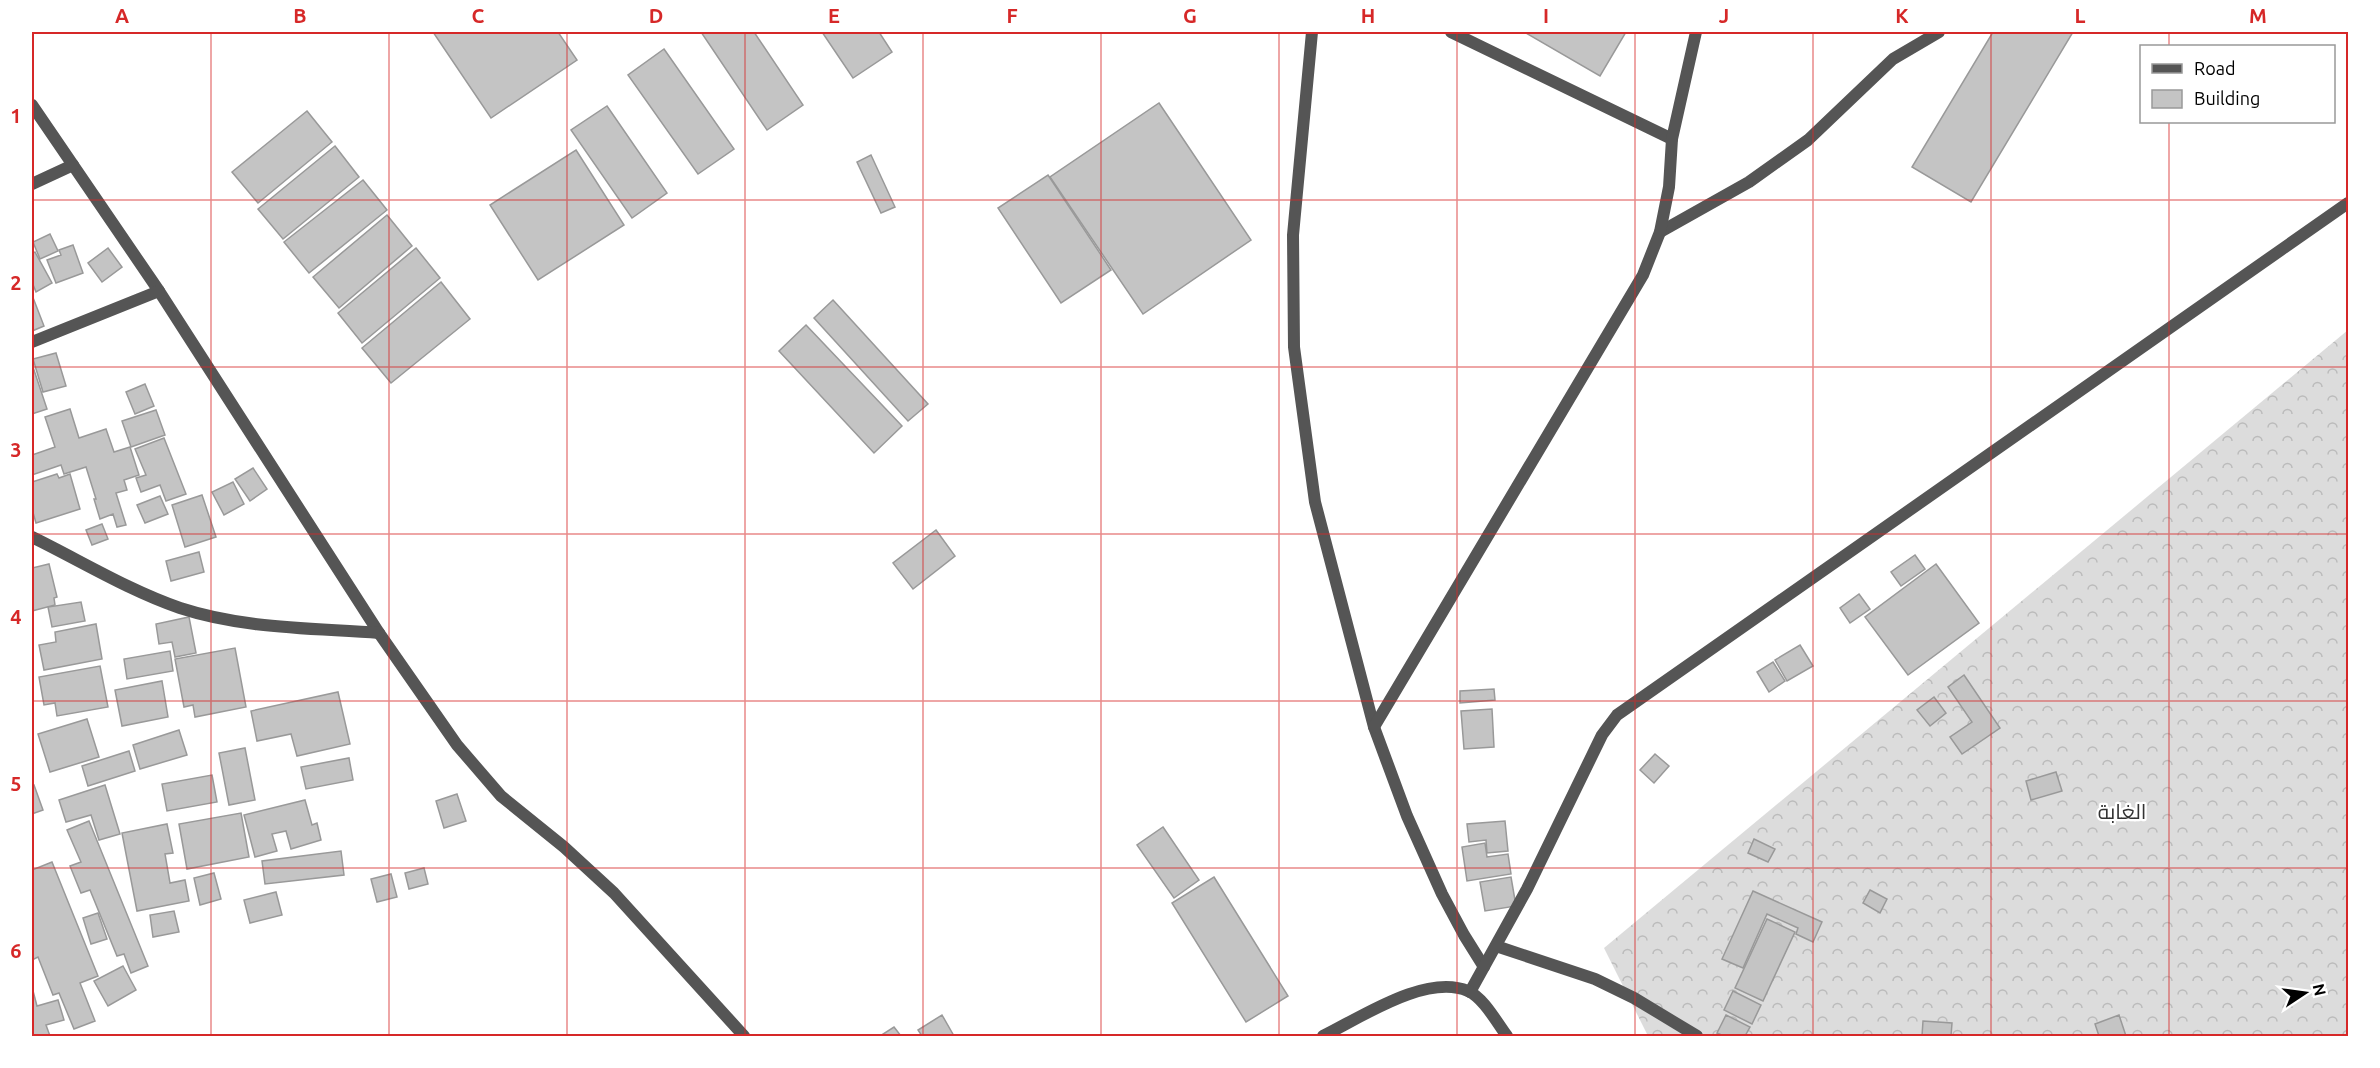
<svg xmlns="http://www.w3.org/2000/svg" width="2380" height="1068" viewBox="0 0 2380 1068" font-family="Ubuntu,Cairo,sans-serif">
	<defs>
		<pattern id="forest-crowns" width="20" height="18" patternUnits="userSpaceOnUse" patternTransform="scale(1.5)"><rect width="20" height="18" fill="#dcdcdc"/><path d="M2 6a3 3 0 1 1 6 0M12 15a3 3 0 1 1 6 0" fill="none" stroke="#bbb"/></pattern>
	</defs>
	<rect width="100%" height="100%" fill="#fff"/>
	<polygon fill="url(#forest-crowns)" points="2348,330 2348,1036 1648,1036 1604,948"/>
	<g fill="#c4c4c4" stroke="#999" stroke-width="1.5">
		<polygon points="433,32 558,32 577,60 491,118"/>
		<polygon points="701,32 754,32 803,105 767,130"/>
		<polygon points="822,32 879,32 892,52 853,78"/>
		<polygon points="1524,32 1626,32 1600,76"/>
		<polygon points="1993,32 2073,32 1971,202 1912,167"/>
		<polygon points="664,49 734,149 698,174 628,75"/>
		<polygon points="1159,103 1251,240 1143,314 1050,177"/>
		<polygon points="607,106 667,193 632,218 571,130"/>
		<polygon points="307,111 332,142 258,203 232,172"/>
		<polygon points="335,146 359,177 283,239 258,209"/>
		<polygon points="576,150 624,225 538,280 490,205"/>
		<polygon points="871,155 895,207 881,213 857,162"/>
		<polygon points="1048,175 1111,270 1061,303 998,208"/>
		<polygon points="363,180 387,210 309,273 284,242"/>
		<polygon points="387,215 412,246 339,308 313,277"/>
		<polygon points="50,234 58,251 40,259 33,242"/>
		<polygon points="73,245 83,273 56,283 47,260 61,255 59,250"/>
		<polygon points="108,248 122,267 102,282 88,263"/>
		<polygon points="416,248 440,278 362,343 338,313"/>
		<polygon points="35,252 52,283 36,292 32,282 32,254"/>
		<polygon points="441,282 470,319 391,383 362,348"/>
		<polygon points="32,295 44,326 32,331"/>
		<polygon points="833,300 928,404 908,421 814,318"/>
		<polygon points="806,325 902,426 874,453 779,351"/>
		<polygon points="56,353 66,386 43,392 33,359"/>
		<polygon points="32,367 33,367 47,409 32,414"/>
		<polygon points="145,384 154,406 135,414 126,392"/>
		<polygon points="70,409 79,438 106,429 114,452 130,447 139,475 124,480 127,490 116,493 126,525 117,527 113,514 100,519 94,499 96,499 86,467 64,474 61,465 32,475 32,455 55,447 45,417"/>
		<polygon points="156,410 165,435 131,447 122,421"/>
		<polygon points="164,438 186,494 166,501 160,485 141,492 136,478 146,475 135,449"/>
		<polygon points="253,468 267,489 250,501 235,479"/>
		<polygon points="57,474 59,478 70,474 80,509 36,523 32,509 32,482"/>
		<polygon points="233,482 244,504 224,515 212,492"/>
		<polygon points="202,495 216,537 185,547 172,505"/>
		<polygon points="160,496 168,514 145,523 137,505"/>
		<polygon points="102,524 108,539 92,545 86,530"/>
		<polygon points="936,530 955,556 913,589 893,563"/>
		<polygon points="199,552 204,572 171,581 166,561"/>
		<polygon points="1915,555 1925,569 1901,586 1891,572"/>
		<polygon points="49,564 57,597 54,598 55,605 32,611 32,568"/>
		<polygon points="1936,564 1979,623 1908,675 1865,617"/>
		<polygon points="1859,594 1870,609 1850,623 1840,608"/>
		<polygon points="81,602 85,621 52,627 48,607"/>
		<polygon points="189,617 196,653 175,657 172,642 159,644 156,624"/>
		<polygon points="96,624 102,659 44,670 39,645 56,642 55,632"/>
		<polygon points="1800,645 1813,666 1787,681 1775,660"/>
		<polygon points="235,648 246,707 195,717 193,705 184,707 175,659"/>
		<polygon points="170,651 173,671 127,679 124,659"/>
		<polygon points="1773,662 1785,681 1769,692 1757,672"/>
		<polygon points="100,666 108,707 57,716 55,703 44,705 39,677"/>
		<polygon points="1964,675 2000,728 1962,754 1950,737 1972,722 1948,687"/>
		<polygon points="162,681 168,717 122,726 115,690"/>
		<polygon points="1494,689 1495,700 1460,703 1460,691"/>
		<polygon points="338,692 350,744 297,756 291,734 257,741 251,711"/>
		<polygon points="1934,697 1946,713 1930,726 1917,710"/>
		<polygon points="1492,709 1494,747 1464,749 1461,711"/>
		<polygon points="87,719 99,757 50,772 38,734"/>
		<polygon points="179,730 187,755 140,769 133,745"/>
		<polygon points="245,748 255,800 229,805 219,753"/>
		<polygon points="129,751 135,771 88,786 82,766"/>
		<polygon points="1655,754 1669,766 1654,783 1640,770"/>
		<polygon points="349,758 353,780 306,789 301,767"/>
		<polygon points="2056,772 2062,791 2031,800 2026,781"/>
		<polygon points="212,775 217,802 167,811 162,784"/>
		<polygon points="34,785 43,810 32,814 32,786"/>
		<polygon points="105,785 120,834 99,840 91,815 66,822 59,800"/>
		<polygon points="457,794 466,821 444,828 436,801"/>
		<polygon points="305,800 312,825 317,823 321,840 291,849 286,831 272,834 277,851 255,857 244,815"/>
		<polygon points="241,813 249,857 187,869 179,824"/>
		<polygon points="89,821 148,966 131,973 124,954 117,956 90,890 81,893 70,866 81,862 67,830"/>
		<polygon points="1505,821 1508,851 1487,853 1486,840 1469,842 1467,824"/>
		<polygon points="167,824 173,853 165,854 170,883 185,880 189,901 137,911 122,833"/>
		<polygon points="1163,827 1199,880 1174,898 1137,845"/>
		<polygon points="1754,839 1775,849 1768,862 1748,853"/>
		<polygon points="1485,843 1487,857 1508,854 1511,874 1467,881 1462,847"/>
		<polygon points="341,851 344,875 265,884 262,861"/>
		<polygon points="52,862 98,976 80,983 95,1021 74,1029 59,993 53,995 38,957 32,960 32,870"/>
		<polygon points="424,868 428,884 409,889 405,873"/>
		<polygon points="214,873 221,899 200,905 194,878"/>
		<polygon points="391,874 397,897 377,902 371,879"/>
		<polygon points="1214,877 1288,996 1246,1022 1172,903"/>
		<polygon points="1511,877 1516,906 1485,911 1480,882"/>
		<polygon points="1870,890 1887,899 1880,913 1863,903"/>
		<polygon points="1753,891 1822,922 1813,942 1796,934 1798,928 1767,914 1743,968 1722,959"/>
		<polygon points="276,892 282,915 250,923 244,900"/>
		<polygon points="174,911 179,932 153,937 150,915"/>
		<polygon points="98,913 107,939 91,944 83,918"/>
		<polygon points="1767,919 1795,932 1763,1001 1735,988"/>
		<polygon points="123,966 136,990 108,1006 94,981"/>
		<polygon points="32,987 37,1006 58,1000 64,1020 46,1025 50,1036 32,1036"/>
		<polygon points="1733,991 1761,1005 1752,1024 1724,1010"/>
		<polygon points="942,1015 954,1036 922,1036 918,1030"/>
		<polygon points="1726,1015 1750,1027 1745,1036 1724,1036 1717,1033"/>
		<polygon points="2119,1015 2126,1036 2099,1036 2095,1024"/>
		<polygon points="1923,1021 1952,1023 1951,1036 1922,1036"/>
		<polygon points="894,1027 901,1036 880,1036"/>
	</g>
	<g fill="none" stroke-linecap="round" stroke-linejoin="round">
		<g stroke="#555" stroke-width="12">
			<polyline points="1312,32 1293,235 1294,347 1315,502 1374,727 1407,816 1442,894 1464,935 1484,967"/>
			<polyline points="1451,32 1672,139"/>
			<polyline points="1660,232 1749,182 1808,140 1893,59 1939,32"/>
			<polyline points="1374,727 1643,275 1660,232 1669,187 1672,139 1696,32"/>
		</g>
		<g stroke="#555" stroke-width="12">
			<polyline points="32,105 159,291 379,633 457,745 501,796 564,847 614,893 744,1036"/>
			<polyline points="32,184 73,165"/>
			<polyline points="32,342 159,291"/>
			<path d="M32,537C81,561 128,590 180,608C244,629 313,628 379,633"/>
			<polyline points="1496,946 1595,979 1634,998 1697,1036"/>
			<polyline points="1470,992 1527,889 1602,735 1617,715 2348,203"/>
			<path d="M1323,1036C1360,1018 1426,973 1468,991C1484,998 1497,1023 1507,1036"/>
		</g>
	</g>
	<path fill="none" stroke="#d62828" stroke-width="1.5" stroke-opacity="0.55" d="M211,32V1036M389,32V1036M567,32V1036M745,32V1036M923,32V1036M1101,32V1036M1279,32V1036M1457,32V1036M1635,32V1036M1813,32V1036M1991,32V1036M2169,32V46M2169,122V1036M32,200H2348M32,367H2348M32,534H2348M32,701H2348M32,868H2348"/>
	<g text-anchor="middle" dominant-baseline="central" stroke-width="4.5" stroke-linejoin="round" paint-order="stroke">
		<g font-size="21" fill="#333" stroke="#fff">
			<text x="2122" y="811">الغابة</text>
		</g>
	</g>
	<rect width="2380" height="1068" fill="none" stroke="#ffffff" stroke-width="66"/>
	<rect x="2140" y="45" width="195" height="78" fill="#ffffff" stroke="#999999" stroke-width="1.5"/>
	<rect x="2152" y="64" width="30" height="9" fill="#555555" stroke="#999999" stroke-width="1.5"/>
	<text x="2194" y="75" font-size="18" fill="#000000">Road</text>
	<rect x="2152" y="90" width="30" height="18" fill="#c4c4c4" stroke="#999999" stroke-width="1.5"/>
	<text x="2194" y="105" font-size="18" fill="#000000">Building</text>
	<g transform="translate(2305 993) rotate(77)" stroke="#ffffff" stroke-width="4.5" paint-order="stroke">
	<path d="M0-4.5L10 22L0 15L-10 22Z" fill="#000000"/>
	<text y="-9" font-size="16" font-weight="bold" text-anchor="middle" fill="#000000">N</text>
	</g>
	<rect x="33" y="33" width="2314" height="1002" fill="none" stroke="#d62828" stroke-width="2"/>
	<g font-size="20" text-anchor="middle" font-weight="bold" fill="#d62828">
		<text x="122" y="23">A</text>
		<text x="300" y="23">B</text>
		<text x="478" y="23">C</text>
		<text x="656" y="23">D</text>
		<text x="834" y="23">E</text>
		<text x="1012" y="23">F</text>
		<text x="1190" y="23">G</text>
		<text x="1368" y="23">H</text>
		<text x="1546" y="23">I</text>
		<text x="1724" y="23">J</text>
		<text x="1902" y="23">K</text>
		<text x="2080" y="23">L</text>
		<text x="2258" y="23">M</text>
		<text x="16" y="123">1</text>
		<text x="16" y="290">2</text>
		<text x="16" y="457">3</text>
		<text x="16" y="624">4</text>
		<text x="16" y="791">5</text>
		<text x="16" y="958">6</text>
	</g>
</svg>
